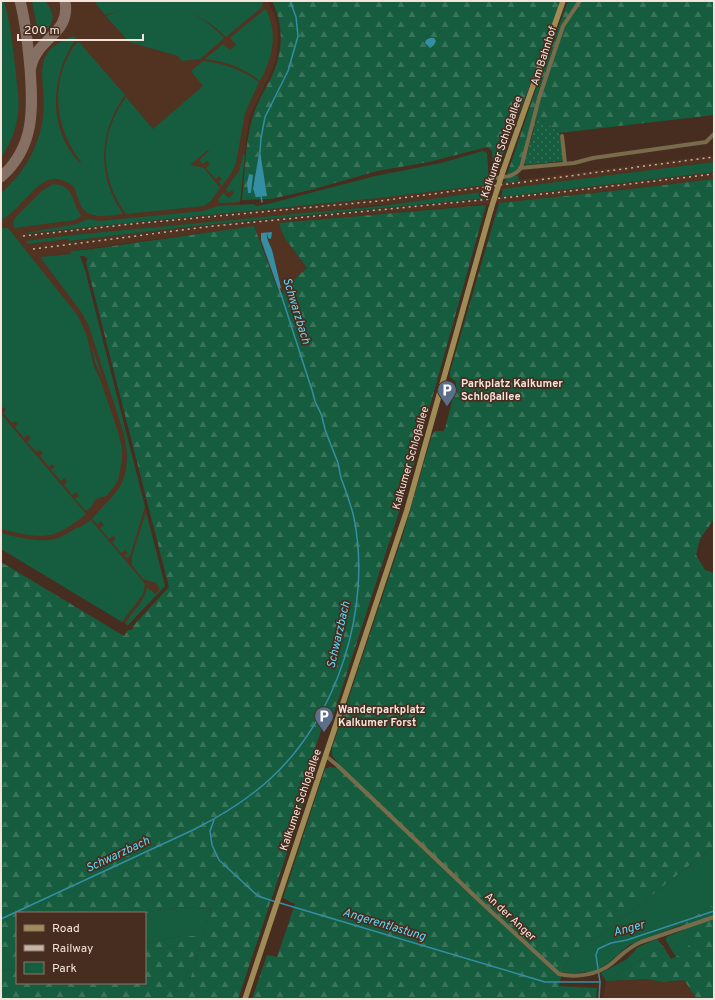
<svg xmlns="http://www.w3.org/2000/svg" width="715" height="1000" viewBox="0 0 715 1000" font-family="Overpass,sans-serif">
	<defs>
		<pattern id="forest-firs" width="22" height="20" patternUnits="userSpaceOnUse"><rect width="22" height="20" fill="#165d3f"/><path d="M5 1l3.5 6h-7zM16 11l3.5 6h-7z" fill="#38745a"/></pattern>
		<pattern id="garden-dots" width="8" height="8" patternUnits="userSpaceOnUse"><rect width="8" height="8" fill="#165d3f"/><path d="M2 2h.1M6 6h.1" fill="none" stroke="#38745a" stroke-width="1.8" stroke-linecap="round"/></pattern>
	</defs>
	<rect width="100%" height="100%" fill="#462d1f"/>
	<g fill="#523221">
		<polygon points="1,1 268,1 277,21 278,34 277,55 273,68 250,116 246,142 239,209 76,224 29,233 379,198 714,155 714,162 435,199 272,217 72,235 28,244 69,239 70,241 195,226 488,198 714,172 714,179 521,201 280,223 284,237 307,268 284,293 278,290 254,226 71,251 71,254 48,256 85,270 165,586 128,625 1,549"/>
		<polygon points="645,979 663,982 684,980 697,999 603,999 606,981"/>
	</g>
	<g fill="#165d3f">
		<path d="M1,1H4C11,25 13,50 16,74C17,87 20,101 18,114C16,130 10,145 1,157Z"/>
		<path d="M32,1H45C58,16 53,26 39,37Z"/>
		<path d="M94,1H262L263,3L262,7L226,37C192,3 149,0 105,15Z"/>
		<path d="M148,4C178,5 203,15 224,38L200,59L182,61L178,56L129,42L106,16L121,10Z"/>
		<path d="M266,9C278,35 273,56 260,81C243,68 226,61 205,59L223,44L230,50L236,45L231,39V37L264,10Z"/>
		<path d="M74,36L76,39C50,75 47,129 80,163L81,162C53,125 49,78 78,41L125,95C98,133 97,176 123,214C110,215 90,221 81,206C78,200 77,192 73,186C67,182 59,178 52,179C37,180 18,212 1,220V193C25,172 38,149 43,117C49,81 25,53 74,36Z"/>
		<path d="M203,61C224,63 242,70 259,82L245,113L236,163L232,172L222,186L219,182L222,179L219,176L216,179L206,168L210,164L207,161L203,164L199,160L209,151L208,150L190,165L204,168L220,188L211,201L204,206L126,214C99,177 99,134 126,97L153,129L203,86L191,71Z"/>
		<polygon points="483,151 487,153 489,181 494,181 493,184 379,198 20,234 76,224 88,219 100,221 203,211 218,206 254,204 256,206 268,204 375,176 441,163"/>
		<polygon points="243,155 245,155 240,202 220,203 218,200 223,193 229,198 234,193 232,190 228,193 226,189 239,171"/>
		<polygon points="714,162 714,172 501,197 503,189"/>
		<path d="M53,184C76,186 70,201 81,215L80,217L75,220L14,228L13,222L15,218L42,191Z"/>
		<polygon points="490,191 488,198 195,226 69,241 68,239 28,244 26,241 72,235 380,206"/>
		<polygon points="1,228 8,228 78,316 87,336 94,367 100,379 118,432 122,448 122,460 118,480 113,488 106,496 98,498 94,501 92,506 86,511 75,499 79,496 76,492 72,495 64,485 67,482 64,478 61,481 51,470 55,467 52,464 49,467 40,456 43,453 40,450 37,452 27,442 31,438 28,435 24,438 15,427 18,424 15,421 12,423 3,413 6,409 3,407 1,409"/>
		<path d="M92,249L88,259L84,256H80L85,270L145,507L130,556L127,558L124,556L128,553L125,550L121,553L112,542L116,539L113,536L109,539L100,528L104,525L101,521L97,524L92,519C100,509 109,501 117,491C130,473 128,451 123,431L89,327L82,313L40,257L71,254V251Z"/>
		<polygon points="92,345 103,380 95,362"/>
		<path d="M1,414L86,514C76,522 66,530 54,534C38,539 17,533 1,529Z"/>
		<path d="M146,512L165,586L128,625L125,624C132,612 144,602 147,588H148L155,594L160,590L156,583L143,579L132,565V556Z"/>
		<path d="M91,520L145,584L143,594L122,622L1,549V533C17,537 39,543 55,539C64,536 71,531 78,527L79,528Z"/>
		<polygon points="714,846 714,904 681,925 629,945 607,964 593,972 572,973 562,972 572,951 601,935"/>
		<polygon points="184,907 211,909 190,980 185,977 200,936 182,936 145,943 145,915 149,912"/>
		<polygon points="684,930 690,943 684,953 676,957 666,941 666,937"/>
		<polygon points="657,939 663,946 606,981 601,973 627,959 638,947"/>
		<polygon points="1,949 2,949 15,964 17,963 17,969 1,971"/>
	</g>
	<g fill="url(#forest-firs)">
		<path d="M272,1H560L537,67L495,175L493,169L492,151L487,147L429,162L377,171L314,189L271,199L242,200C245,173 245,141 253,116C257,103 264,91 270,80C283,54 285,27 272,1Z"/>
		<polygon points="568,1 714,1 714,115 559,133 538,116 520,168 515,173 507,175 537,86"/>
		<polygon points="518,175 519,181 505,183 507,178"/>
		<polygon points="714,179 714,519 700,539 696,555 705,570 714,573 714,846 601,935 572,951 562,972 559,986 597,988 596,999 252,999 267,955 277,957 295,904 283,898 325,769 330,767 336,768 338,763 332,755 332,748 402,538 432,435 435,431 443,431 445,429 456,385 456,382 450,377 450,372 499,203 622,190"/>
		<polygon points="486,205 410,478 332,719 326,717 314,751 320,754 238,999 1,999 1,971 16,969 17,983 145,983 145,943 182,936 201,936 185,977 190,980 211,909 184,907 149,912 145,915 145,913 17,913 17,963 15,964 2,949 1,949 1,562 124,636 128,630 131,630 133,629 133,626 169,587 86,262 92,249 254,226 278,290 283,293 286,287 307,268 284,237 279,223"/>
		<polygon points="714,904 714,999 697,999 684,980 663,982 645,979 606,981 663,946 671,959 684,953 690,943 681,925"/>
	</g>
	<polygon fill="url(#garden-dots)" points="538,116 560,134 563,161 526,165 524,163"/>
	<g fill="#348ea4">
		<polygon points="430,38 434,38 436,41 434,45 430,48 425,43 426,40"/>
		<polygon points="260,151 267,196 256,197 253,189 259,154"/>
		<polygon points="249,174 253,175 251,193 248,193 247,183"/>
		<path d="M272,232L271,239L268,238L267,233C266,239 270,244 272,250C275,262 278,275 281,288L279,289L278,288L261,240V233Z"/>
	</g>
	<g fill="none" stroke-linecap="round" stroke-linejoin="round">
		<g stroke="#348ea4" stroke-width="1.5">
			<polyline points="260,152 261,138 265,117 288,71 298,36 296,17 290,1"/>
			<polyline points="261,196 262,202"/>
			<polyline points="214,820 210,831 212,845 219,860 258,896 276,902"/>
			<polyline points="280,903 545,982 600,982"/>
			<path d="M1,919L193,830C221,816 247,800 270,779C338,717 372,607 354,518C351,505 346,491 341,478C340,473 339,468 338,463C334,452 329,441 325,429C324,425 323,421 322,417C321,412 317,407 315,401C313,393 311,386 308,378L279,288"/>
			<polyline points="599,999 600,982 596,955 598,949 611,943 627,940 714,911"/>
		</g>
		<g stroke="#867064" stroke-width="11">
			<path d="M31,67C37,37 71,35 65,1"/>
			<path d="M1,177C35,147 33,109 30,68C28,46 26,23 20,1"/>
		</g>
		<g stroke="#786c4b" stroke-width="4">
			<polyline points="562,136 565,163"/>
			<polyline points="520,168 574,163 593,158 706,142 714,134"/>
			<path d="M492,178C503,177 513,178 521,168L539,98L563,26L580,1"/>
			<path d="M326,756L338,766L483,904L559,974C576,978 597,975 611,964C622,955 627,948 641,942L714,917"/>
		</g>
		<g stroke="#9f8b56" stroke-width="5.5">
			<polyline points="503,171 563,1"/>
			<polyline points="245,999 407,510 491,209"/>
		</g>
		<g stroke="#c5b2a8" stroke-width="1.5" stroke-dasharray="2 4" stroke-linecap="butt">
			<polyline points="23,236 132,224 379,201 714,157"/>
			<polyline points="33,249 214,226 553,193 714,174"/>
		</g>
		<polyline stroke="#9f8b56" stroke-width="5.5" points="491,209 503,171"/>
	</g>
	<defs>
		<g id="parking-pin" transform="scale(1)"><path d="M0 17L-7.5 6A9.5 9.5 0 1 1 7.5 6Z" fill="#5c6f8a" stroke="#462d1f"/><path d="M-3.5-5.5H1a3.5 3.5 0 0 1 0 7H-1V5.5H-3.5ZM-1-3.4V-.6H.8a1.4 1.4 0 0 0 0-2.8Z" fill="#fff"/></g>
	</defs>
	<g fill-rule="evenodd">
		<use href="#parking-pin" x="447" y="390"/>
		<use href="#parking-pin" x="324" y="716"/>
	</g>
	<g text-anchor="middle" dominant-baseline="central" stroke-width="3.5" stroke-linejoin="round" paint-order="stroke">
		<g font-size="11" fill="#f5e4db" stroke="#462d1f">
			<text transform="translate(544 56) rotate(-72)">Am Bahnhof</text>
			<text transform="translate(502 147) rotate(-71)">Kalkumer Schloßallee</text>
			<text transform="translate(411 458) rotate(-74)">Kalkumer Schloßallee</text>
			<text transform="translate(301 800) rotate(-71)">Kalkumer Schloßallee</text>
			<text transform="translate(510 917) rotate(43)">An der Anger</text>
		</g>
		<g font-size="11" font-weight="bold" fill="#f5e4db" stroke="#462d1f" text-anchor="start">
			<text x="461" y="384">Parkplatz Kalkumer<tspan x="461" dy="13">Schloßallee</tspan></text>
			<text x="338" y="710">Wanderparkplatz<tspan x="338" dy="13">Kalkumer Forst</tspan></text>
		</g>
		<g font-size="12" font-style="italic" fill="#63d8f6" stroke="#462d1f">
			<text transform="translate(296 311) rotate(73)">Schwarzbach</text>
			<text transform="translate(339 635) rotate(-77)">Schwarzbach</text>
			<text transform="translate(118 855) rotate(-25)">Schwarzbach</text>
			<text transform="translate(384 925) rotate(17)">Angerentlastung</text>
			<text transform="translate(629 929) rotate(-15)">Anger</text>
		</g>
	</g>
	<rect width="715" height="1000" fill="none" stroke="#f5e4db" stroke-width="4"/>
	<rect x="16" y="912" width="130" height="72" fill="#462d1f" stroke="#8c766a"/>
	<rect x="24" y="925" width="20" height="6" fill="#9f8b56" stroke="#8c766a"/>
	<text x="52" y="932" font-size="12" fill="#f5e4db">Road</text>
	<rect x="24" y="945" width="20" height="6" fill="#c5b2a8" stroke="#8c766a"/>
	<text x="52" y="952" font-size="12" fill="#f5e4db">Railway</text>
	<rect x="24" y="962" width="20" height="12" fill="#165d3f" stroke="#8c766a"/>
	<text x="52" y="972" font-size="12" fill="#f5e4db">Park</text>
	<path d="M18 34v6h125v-6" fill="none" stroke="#f5e4db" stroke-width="2"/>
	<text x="24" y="34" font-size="12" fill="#f5e4db" stroke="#462d1f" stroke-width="3" paint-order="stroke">200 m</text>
</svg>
